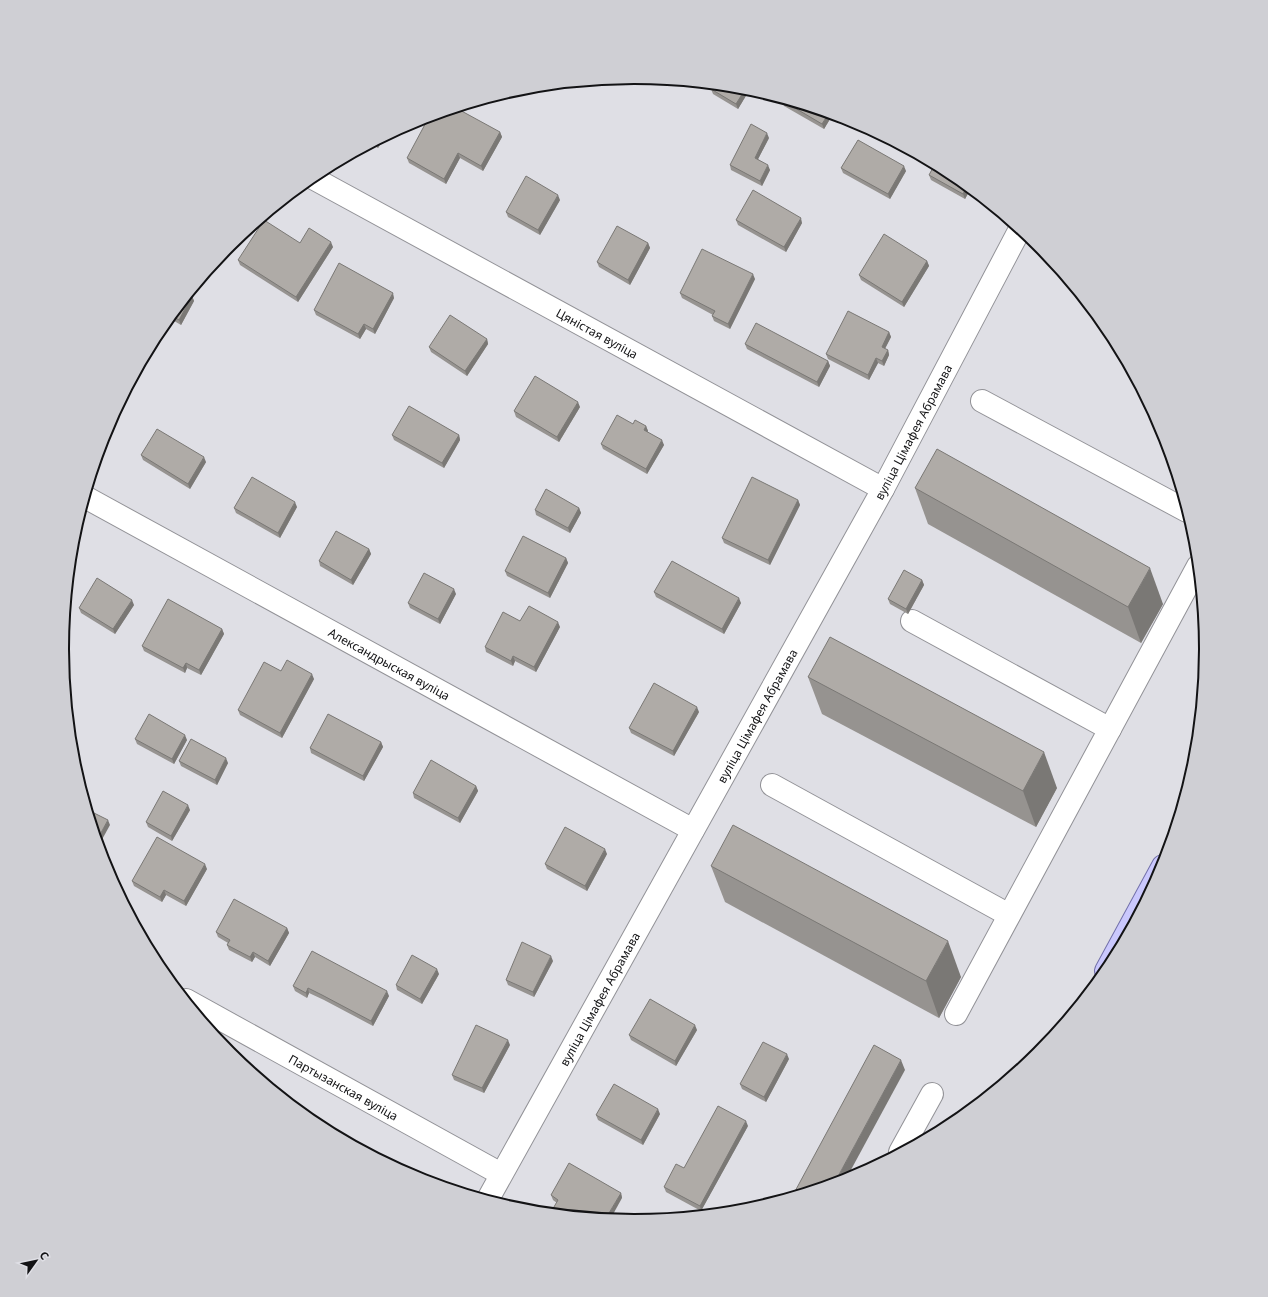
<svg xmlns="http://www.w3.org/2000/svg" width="1268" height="1297" viewBox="0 0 1268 1297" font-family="'Noto Sans',sans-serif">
	<rect width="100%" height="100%" fill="#dfdfe5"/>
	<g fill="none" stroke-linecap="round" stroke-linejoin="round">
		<g stroke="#929297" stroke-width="24">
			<g id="minor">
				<path id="s1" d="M311,177L883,489"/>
				<polyline points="982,401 1187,511"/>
				<path id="s2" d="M85,497L693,830"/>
				<polyline points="912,621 1110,729"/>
				<polyline points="772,785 1009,915"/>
				<path id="s3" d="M186,1000L501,1174"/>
				<polyline points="956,1014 1198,566"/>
				<polyline points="900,1152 932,1094"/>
				<path id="s4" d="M488,1199L883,489L1020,229"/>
			</g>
		</g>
		<g stroke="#7371aa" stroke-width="24">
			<polyline id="major" points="1106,971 1163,866"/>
		</g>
		<use href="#minor" stroke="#fff" stroke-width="22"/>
		<use href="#major" stroke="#cac8fd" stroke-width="22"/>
	</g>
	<g fill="#969390">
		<polygon points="746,88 750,89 738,109 713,94 711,89"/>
		<polygon points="783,101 833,114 824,129 784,106"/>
		<polygon points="500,132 502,137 483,171 460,158 446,184 409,163 407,158"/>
		<polygon points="385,136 378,148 371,144"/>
		<polygon points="769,138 758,159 770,170 762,186 731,170 730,165"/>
		<polygon points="841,168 906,171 890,199 843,173"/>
		<polygon points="929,175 971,188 965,199 931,180"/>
		<polygon points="560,200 540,235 508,217 506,212"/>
		<polygon points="736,220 802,223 786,252 738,225"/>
		<polygon points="300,243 333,247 298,302 240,265 238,260"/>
		<polygon points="648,243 650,248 630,285 599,267 597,262"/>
		<polygon points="927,261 929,266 904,307 861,280 859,275"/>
		<polygon points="755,279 730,329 714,321 712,316 713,315 682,298 680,293"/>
		<polygon points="188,294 192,296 194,301 181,325 169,318"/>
		<polygon points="394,298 375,334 366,329 360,339 316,315 314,310"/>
		<polygon points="889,332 891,337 885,349 888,350 889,355 884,366 878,363 869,380 828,359 826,354"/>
		<polygon points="487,339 488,344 467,376 431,352 429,347"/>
		<polygon points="745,344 828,361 830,366 819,387 747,349"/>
		<polygon points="580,407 559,442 516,417 514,411"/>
		<polygon points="633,424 646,426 648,431 647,432 664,445 647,474 603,449 601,444"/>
		<polygon points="392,435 459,435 460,440 444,468 394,440"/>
		<polygon points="141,455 206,462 190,489 143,460"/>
		<polygon points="915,488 1163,604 1141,643 928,524"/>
		<polygon points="798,500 800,505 770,565 724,543 722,538"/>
		<polygon points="297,507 280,538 236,513 234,508"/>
		<polygon points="579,508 581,513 570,533 536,515 535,510"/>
		<polygon points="369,549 371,554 353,585 320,566 319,561"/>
		<polygon points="566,558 568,563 550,598 507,576 505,571"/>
		<polygon points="922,580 924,585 908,614 890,604 888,599"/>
		<polygon points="654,592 741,603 724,634 656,597"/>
		<polygon points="456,594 440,624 410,608 408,603"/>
		<polygon points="134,605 115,634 81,613 79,608"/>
		<polygon points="520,621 560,627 536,672 515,661 513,666 486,652 485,647"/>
		<polygon points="222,629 224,634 201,675 187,668 185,673 144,651 142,646"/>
		<polygon points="281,671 314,679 282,738 240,715 238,710"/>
		<polygon points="808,677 1057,788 1036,827 822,714"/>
		<polygon points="699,712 674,756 631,733 629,728"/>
		<polygon points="135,739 187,740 174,764 137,744"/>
		<polygon points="381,742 383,747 364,781 311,753 310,748"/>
		<polygon points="179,761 228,763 217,785 181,766"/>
		<polygon points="476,786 478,791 460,823 414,798 413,793"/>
		<polygon points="190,810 172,841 148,827 146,822"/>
		<polygon points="607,854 587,891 547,869 545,864"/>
		<polygon points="711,866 961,977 939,1018 725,902"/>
		<polygon points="207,869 186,906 166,895 162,902 134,886 132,881"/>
		<polygon points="287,928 289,933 270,966 255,957 252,962 229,950 227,945 228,943 218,937 216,932"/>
		<polygon points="553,961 534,997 508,985 506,980"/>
		<polygon points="439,974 422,1004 397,990 396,985"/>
		<polygon points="293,986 389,996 373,1026 324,1000 309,993 307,998 295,991"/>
		<polygon points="697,1030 676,1066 631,1040 629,1035"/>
		<polygon points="510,1045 484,1093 454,1080 452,1075"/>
		<polygon points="789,1059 766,1102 742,1089 740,1084"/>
		<polygon points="660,1114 643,1145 598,1120 596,1115"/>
		<polygon points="748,1126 701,1211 666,1192 664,1187 684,1168"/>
		<polygon points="621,1193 622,1198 557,1203 553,1200 551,1195"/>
	</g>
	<g fill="#7a7875">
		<polygon points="746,88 750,89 738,109 736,104"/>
		<polygon points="829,113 833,114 824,129 822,124"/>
		<polygon points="500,132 502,137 483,171 481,166"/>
		<polygon points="767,133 769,138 756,163 755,158"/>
		<polygon points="385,136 378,148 376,143 378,140"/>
		<polygon points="458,153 460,158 446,184 444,179"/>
		<polygon points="768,165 770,170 762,186 760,181"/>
		<polygon points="904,166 906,171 890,199 888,194"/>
		<polygon points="967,186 971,188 965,199 963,194"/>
		<polygon points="558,195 560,200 540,235 538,230"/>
		<polygon points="801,218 802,223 786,252 784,247"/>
		<polygon points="331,242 333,247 298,302 296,297"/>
		<polygon points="648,243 650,248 630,285 628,280"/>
		<polygon points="927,261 929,266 904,307 902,302"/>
		<polygon points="753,274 755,279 730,329 728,324"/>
		<polygon points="393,293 394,298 375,334 373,329"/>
		<polygon points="192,296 194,301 181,325 179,320"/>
		<polygon points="364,324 366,329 360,339 358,334"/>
		<polygon points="889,332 891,337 883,352 882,347"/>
		<polygon points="487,339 488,344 467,376 465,371"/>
		<polygon points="888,350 889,355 884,366 882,361"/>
		<polygon points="876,358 878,363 869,380 868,375"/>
		<polygon points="828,361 830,366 819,387 817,382"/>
		<polygon points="578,402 580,407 559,442 557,437"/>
		<polygon points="646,426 648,431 646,435 644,430"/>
		<polygon points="459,435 460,440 444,468 442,463"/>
		<polygon points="662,440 664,445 647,474 646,469"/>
		<polygon points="204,457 206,462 190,489 188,484"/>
		<polygon points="798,500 800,505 770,565 768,560"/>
		<polygon points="295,502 297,507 280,538 278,533"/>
		<polygon points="579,508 581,513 570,533 568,528"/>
		<polygon points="369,549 371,554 353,585 351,580"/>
		<polygon points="566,558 568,563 550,598 548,593"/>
		<polygon points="1150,568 1163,604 1141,643 1128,607"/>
		<polygon points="922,580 924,585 908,614 906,609"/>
		<polygon points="454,589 456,594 440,624 438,619"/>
		<polygon points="739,598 741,603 724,634 722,629"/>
		<polygon points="132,600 134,605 115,634 113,629"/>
		<polygon points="558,622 560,627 536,672 534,667"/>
		<polygon points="222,629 224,634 201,675 199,670"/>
		<polygon points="513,656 515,661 513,666 511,661"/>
		<polygon points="186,663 187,668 185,673 183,668"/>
		<polygon points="312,674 314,679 282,738 280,733"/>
		<polygon points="697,707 699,712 674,756 673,751"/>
		<polygon points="185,735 187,740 174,764 172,759"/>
		<polygon points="381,742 383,747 364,781 363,776"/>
		<polygon points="1044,752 1057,788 1036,827 1023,791"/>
		<polygon points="226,758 228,763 217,785 215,780"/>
		<polygon points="476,786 478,791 460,823 458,818"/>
		<polygon points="188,805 190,810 172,841 171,836"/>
		<polygon points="108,820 110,825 99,845 97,840"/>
		<polygon points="605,849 607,854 587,891 585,886"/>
		<polygon points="205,864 207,869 186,906 184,901"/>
		<polygon points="164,890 166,895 162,902 160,897"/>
		<polygon points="287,928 289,933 270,966 268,961"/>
		<polygon points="948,941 961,977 939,1018 926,981"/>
		<polygon points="253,952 255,957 252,962 250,957"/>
		<polygon points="551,956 553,961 534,997 533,992"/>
		<polygon points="437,969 439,974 422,1004 420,999"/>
		<polygon points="308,988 309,993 307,998 306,993"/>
		<polygon points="387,991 389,996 373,1026 371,1021"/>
		<polygon points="695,1025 697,1030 676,1066 675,1061"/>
		<polygon points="508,1040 510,1045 484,1093 482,1088"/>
		<polygon points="787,1054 789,1059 766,1102 764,1097"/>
		<polygon points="901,1060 905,1070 846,1179 835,1182"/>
		<polygon points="658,1109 660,1114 643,1145 641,1140"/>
		<polygon points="746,1121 748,1126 701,1211 700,1206"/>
		<polygon points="621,1193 622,1198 611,1218 606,1218"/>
	</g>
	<g fill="#afaba7" stroke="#7a7875">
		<polygon points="714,84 746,88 736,104 711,89"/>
		<polygon points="784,99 829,113 822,124 783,101"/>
		<polygon points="456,108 500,132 481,166 458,153 444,179 407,158 430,115"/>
		<polygon points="751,124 767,133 755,158 768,165 760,181 730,165"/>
		<polygon points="858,140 904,166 888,194 841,168"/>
		<polygon points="935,164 952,173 967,186 963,194 929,175"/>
		<polygon points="526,176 558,195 538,230 506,212"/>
		<polygon points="753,190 801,218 784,247 736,220"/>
		<polygon points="264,220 300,243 309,228 331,242 296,297 238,260"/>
		<polygon points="617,226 648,243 628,280 597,262"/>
		<polygon points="884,234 927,261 902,302 859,275"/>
		<polygon points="702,249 753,274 728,324 712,316 715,311 680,293"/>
		<polygon points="339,263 393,293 373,329 364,324 358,334 314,310"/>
		<polygon points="188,294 192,296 179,320 171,315"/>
		<polygon points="848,311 889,332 882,347 888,350 882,361 876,358 868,375 826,354"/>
		<polygon points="450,315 487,339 465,371 429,347"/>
		<polygon points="756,323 828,361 817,382 745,344"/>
		<polygon points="535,376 578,402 557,437 514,411"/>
		<polygon points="409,406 459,435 442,463 392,435"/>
		<polygon points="617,415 633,424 635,420 646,426 644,430 662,440 646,469 601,444"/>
		<polygon points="157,429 204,457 188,484 141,455"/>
		<polygon points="937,449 1150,568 1128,607 915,488"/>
		<polygon points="252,477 295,502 278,533 234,508"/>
		<polygon points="752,477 798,500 768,560 722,538"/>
		<polygon points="546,489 579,508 568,528 535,510"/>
		<polygon points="336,531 369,549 351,580 319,561"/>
		<polygon points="523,536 566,558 548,593 505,571"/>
		<polygon points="672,561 739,598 722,629 654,592"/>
		<polygon points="904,570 922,580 906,609 888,599"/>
		<polygon points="424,573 454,589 438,619 408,603"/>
		<polygon points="97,578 132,600 113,629 79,608"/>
		<polygon points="168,599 222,629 199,670 186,663 183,668 142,646"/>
		<polygon points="529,606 558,622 534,667 513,656 511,661 485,647 503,612 520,621"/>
		<polygon points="830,637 1044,752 1023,791 808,677"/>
		<polygon points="287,660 312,674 280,733 238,710 264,662 281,671"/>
		<polygon points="654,683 697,707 673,751 629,728"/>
		<polygon points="149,714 185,735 172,759 135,739"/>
		<polygon points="328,714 381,742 363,776 310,748"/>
		<polygon points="191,739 226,758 215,780 179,761"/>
		<polygon points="431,760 476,786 458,818 413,793"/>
		<polygon points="163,791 188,805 171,836 146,822"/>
		<polygon points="88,810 108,820 97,840"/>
		<polygon points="733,825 948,941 926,981 711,866"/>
		<polygon points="565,827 605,849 585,886 545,864"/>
		<polygon points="157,837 205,864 184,901 164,890 160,897 132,881"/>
		<polygon points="234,899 287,928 268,961 253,952 250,957 227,945 230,940 216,932"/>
		<polygon points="522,942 551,956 533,992 506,980"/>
		<polygon points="312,951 387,991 371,1021 322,995 308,988 306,993 293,986"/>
		<polygon points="412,955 437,969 420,999 396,985"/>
		<polygon points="650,999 695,1025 675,1061 629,1035"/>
		<polygon points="476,1025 508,1040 482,1088 452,1075"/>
		<polygon points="763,1042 787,1054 764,1097 740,1084"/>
		<polygon points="874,1045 901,1060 835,1182 793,1195"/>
		<polygon points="614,1084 658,1109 641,1140 596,1115"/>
		<polygon points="718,1106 746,1121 700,1206 664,1187 676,1164 684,1168"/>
		<polygon points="569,1163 621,1193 606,1218 551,1212 558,1200 551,1195"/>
	</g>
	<g text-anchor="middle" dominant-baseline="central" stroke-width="3" stroke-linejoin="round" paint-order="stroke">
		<g font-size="12" fill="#131315" stroke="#dfdfe5">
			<text stroke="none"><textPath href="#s1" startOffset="326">Цяністая вуліца</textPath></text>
			<text stroke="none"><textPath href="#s4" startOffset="877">вуліца Цімафея Абрамава</textPath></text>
			<text stroke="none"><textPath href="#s2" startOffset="347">Александрыская вуліца</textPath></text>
			<text stroke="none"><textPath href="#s4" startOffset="553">вуліца Цімафея Абрамава</textPath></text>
			<text stroke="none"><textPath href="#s4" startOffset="229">вуліца Цімафея Абрамава</textPath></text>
			<text stroke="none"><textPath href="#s3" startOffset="180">Партызанская вуліца</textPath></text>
		</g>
	</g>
	<path d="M0 0H1268V1297H0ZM69 649a565 565 0 1 1 1130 0a565 565 0 1 1-1130 0Z" fill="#cfcfd4" fill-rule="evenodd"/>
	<path fill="none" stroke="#131315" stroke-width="2" d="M69 649a565 565 0 1 1 1130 0a565 565 0 1 1-1130 0Z"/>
	<g transform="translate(36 1261) rotate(57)" stroke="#dfdfe5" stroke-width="3" paint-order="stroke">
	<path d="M0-3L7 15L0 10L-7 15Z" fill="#131315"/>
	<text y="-6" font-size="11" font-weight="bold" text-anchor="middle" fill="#131315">С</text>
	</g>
</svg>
